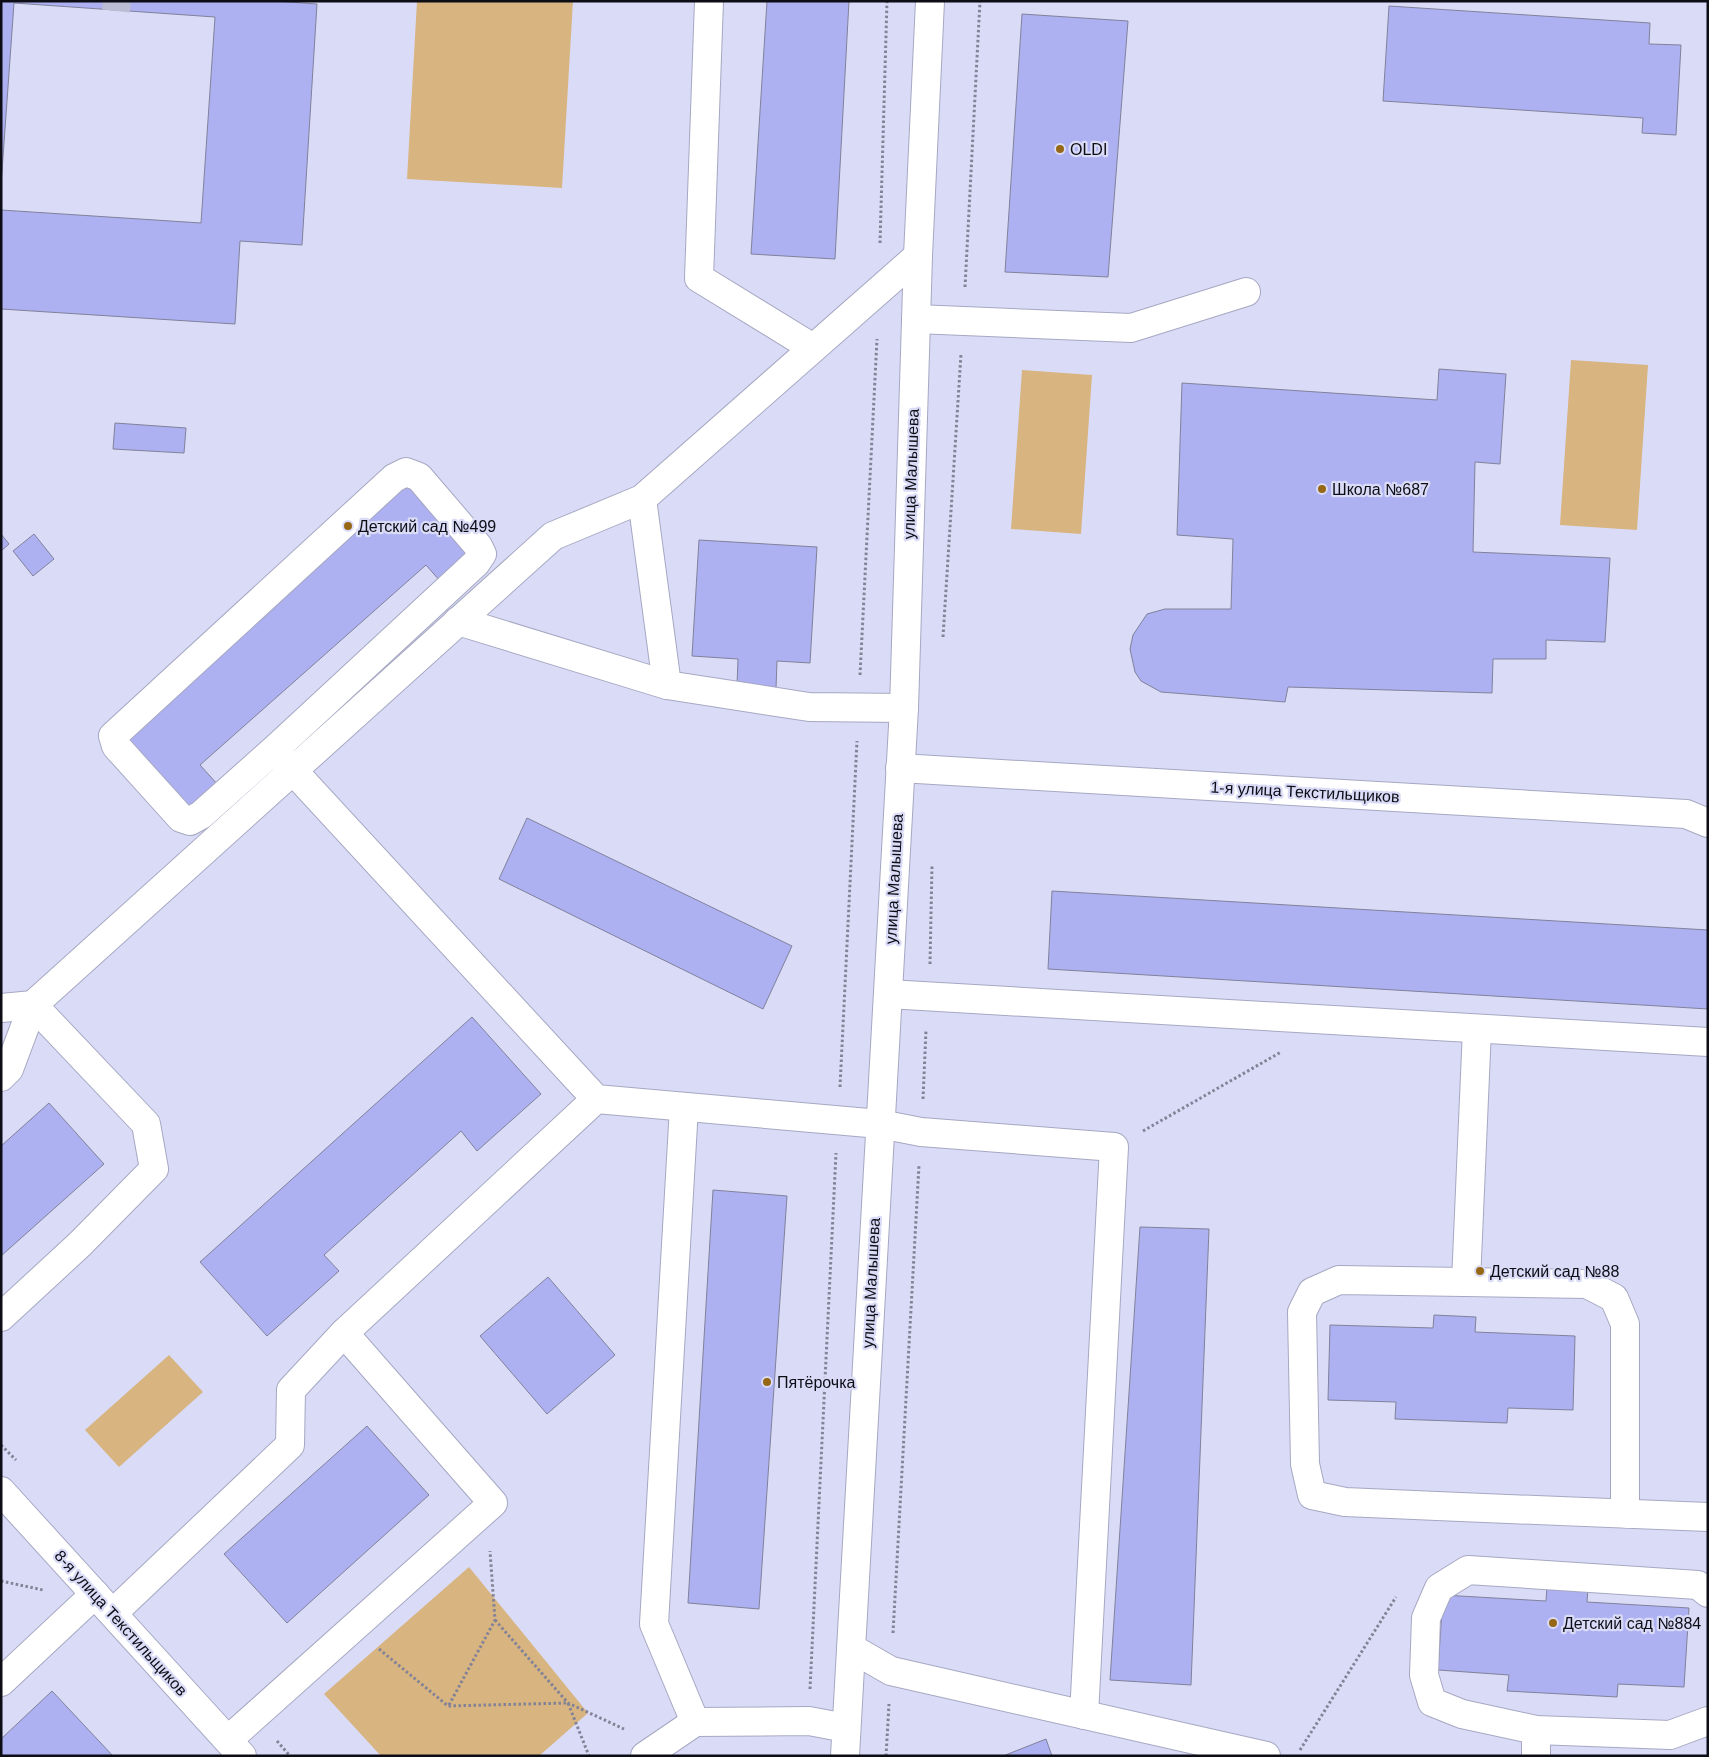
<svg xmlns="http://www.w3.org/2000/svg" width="1709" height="1757" viewBox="0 0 1709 1757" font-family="Arial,sans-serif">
	<rect width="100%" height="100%" fill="#dadcf7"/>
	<g fill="#d8b481">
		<polygon points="417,1 573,1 562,188 407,179"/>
		<polygon points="1571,360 1648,365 1637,530 1560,525"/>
		<polygon points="1022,370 1092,375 1081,534 1011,529"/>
		<polygon points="169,1355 203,1392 119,1467 85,1430"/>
		<polygon points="469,1567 588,1713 539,1756 381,1756 324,1694"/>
	</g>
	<g fill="#adb0f1" stroke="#80829b">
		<polygon points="1,1 275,1 317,4 302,245 240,241 235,324 1,309 1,210 201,223 215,17 14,3 1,185"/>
		<polygon points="767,1 849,1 835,259 751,254"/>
		<polygon points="1389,6 1650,23 1649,44 1681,45 1676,135 1642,133 1643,118 1383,101"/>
		<polygon points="1022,14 1128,21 1108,277 1005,272"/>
		<polygon points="1439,369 1506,374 1500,464 1475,462 1473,552 1610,558 1605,642 1546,640 1546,659 1493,659 1492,693 1288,687 1285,702 1161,692 1141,681 1135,672 1130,649 1133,635 1147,614 1165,609 1231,609 1233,539 1177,535 1182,383 1437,400"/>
		<polygon points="115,423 186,428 184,453 113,449"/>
		<polygon points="409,479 474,551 440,581 426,565 200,765 219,786 187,814 118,737"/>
		<polygon points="1,534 9,544 1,551"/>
		<polygon points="34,534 54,559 33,576 13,551"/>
		<polygon points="699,540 817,547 810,663 777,661 776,688 737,685 738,659 692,656"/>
		<polygon points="527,818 792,946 763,1009 499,879"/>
		<polygon points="1052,891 1708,930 1708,1009 1048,969"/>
		<polygon points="472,1017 541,1094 477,1151 461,1131 324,1255 339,1271 267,1336 200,1262"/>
		<polygon points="49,1103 104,1164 1,1256 1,1146"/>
		<polygon points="713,1190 787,1196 759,1609 688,1603"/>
		<polygon points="1140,1227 1209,1229 1191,1685 1110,1680"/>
		<polygon points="548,1277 615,1355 547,1414 480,1336"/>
		<polygon points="1434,1315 1476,1317 1475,1332 1575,1336 1573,1410 1508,1408 1507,1423 1395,1419 1396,1402 1328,1400 1330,1325 1433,1328"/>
		<polygon points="367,1426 429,1495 287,1623 224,1554"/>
		<polygon points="1547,1586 1588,1588 1587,1602 1689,1608 1684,1687 1618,1684 1617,1697 1507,1691 1509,1675 1438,1670 1443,1595 1546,1601"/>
		<polygon points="52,1691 113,1756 1,1756 1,1739"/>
		<polygon points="1046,1739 1052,1756 1003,1756"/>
	</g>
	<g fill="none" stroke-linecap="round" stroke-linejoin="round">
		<polyline stroke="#bbbdd5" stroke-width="28" stroke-dasharray="28 14" stroke-linecap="butt" points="116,11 117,1"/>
		<g stroke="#a6a8c2" stroke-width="30">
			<g id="minor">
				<polyline points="709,1 699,278 813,348"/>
				<polyline points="916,319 1131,328 1246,292"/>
				<polyline points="642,499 667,685 809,707 904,708"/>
				<polyline points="458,621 667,685"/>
				<polyline points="274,750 476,563 482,554 478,546 419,477 406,472 394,478 113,736 116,746 181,818 190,821 201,815 274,750 596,1099 880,1124 921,1132 1114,1147 1084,1715"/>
				<polyline points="900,768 1686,814 1708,823"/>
				<polyline points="888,994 1708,1042"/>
				<polyline points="1,1008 33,1005 553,536 642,499 918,256"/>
				<polyline points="1,1077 9,1069 33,1005 146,1124 154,1169 80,1244 1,1317"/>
				<polyline points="684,1107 654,1624 695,1722"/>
				<polyline points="1466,1282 1477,1029"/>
				<polyline points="1,1491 242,1756"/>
				<path d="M1625,1514V1324L1614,1298L1587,1284L1339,1280L1312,1292L1302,1312L1305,1464L1312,1495L1345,1502C1466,1507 1587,1513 1708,1517"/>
				<polyline points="1708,1593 1698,1585 1468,1570 1439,1588 1426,1618 1424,1675 1432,1702 1462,1714 1536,1730 1670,1735 1708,1721"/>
				<polyline points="113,1613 290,1445 291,1390 344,1333 596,1099"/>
				<polyline points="851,1648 891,1671 1266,1756"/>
				<polyline points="1,1682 95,1594"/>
				<polyline points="228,1740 493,1503 344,1333"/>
				<polyline points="645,1756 695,1722 809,1721 846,1728"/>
				<polyline points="845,1756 904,708 918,256 930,1"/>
				<polyline points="1536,1756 1536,1730"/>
			</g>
		</g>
		<g stroke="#828396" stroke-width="3" stroke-dasharray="2.5 2.5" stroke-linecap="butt">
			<polyline points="880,243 887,1"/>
			<polyline points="965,287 980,1"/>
			<polyline points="943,637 961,354"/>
			<polyline points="860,675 877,339"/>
			<polyline points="930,964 932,865"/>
			<polyline points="840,1087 857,741"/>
			<polyline points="923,1099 926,1030"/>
			<polyline points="1143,1131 1281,1052"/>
			<polyline points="1,1445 16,1460"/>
			<polyline points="1,1581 43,1590"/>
			<polyline points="495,1620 568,1703 624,1729"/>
			<polyline points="893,1633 919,1165"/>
			<polyline points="379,1649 448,1706 568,1703 589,1756"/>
			<polyline points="810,1689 836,1153"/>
			<polyline points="449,1705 495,1620 490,1551"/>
			<polyline points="277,1741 290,1756"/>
			<polyline points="1300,1750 1396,1597"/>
			<polyline points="886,1756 889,1704"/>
		</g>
		<use href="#minor" stroke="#fff" stroke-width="28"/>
	</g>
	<g fill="#966816" stroke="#dadcf7" stroke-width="2">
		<circle cx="1060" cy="149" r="5"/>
		<circle cx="1322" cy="489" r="5"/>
		<circle cx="348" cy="526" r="5"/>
		<circle cx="1480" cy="1271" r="5"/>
		<circle cx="767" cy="1382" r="5"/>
		<circle cx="1553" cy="1623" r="5"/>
	</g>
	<g text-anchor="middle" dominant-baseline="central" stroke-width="4.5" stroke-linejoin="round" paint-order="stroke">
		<g font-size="16" fill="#0d0d16" stroke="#dadcf7" text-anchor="start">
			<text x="1070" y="149">OLDI</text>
			<text x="1332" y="489">Школа №687</text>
			<text x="358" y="526">Детский сад №499</text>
			<text x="1490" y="1271">Детский сад №88</text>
			<text x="777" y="1382">Пятёрочка</text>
			<text x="1563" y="1623">Детский сад №884</text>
		</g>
		<g font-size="16" fill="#0d0d16" stroke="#dadcf7">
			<text transform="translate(911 474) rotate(-88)">улица Малышева</text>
			<text transform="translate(1305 792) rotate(3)">1-я улица Текстильщиков</text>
			<text transform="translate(894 879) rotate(-87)">улица Малышева</text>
			<text transform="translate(871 1283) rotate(-87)">улица Малышева</text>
			<text transform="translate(121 1623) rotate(48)">8-я улица Текстильщиков</text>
		</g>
	</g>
	<rect width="1709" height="1757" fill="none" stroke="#0d0d16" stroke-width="5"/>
</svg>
